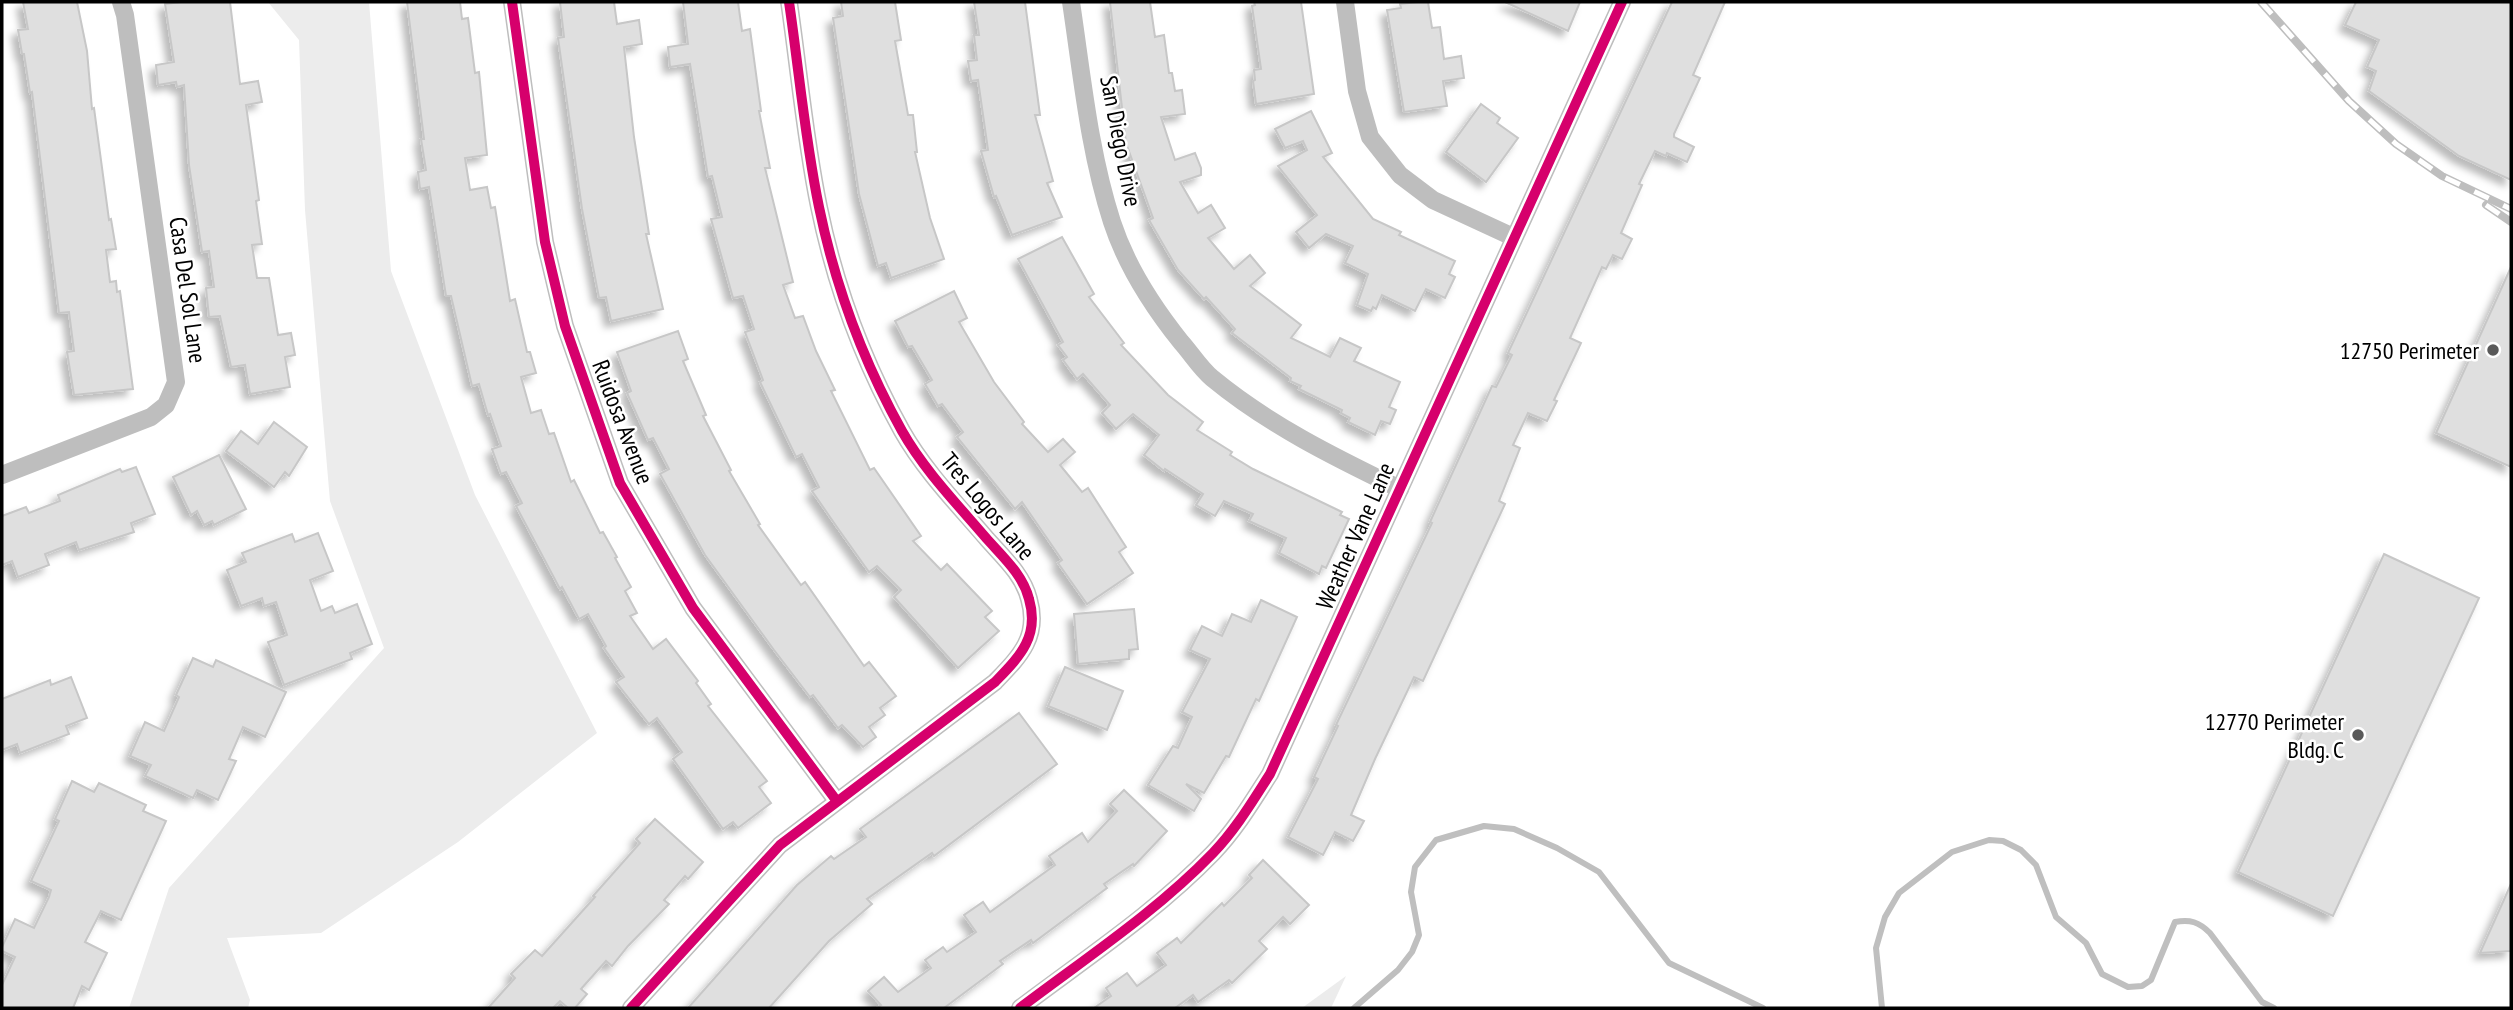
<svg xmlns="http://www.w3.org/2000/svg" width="2513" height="1010" viewBox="0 0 2513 1010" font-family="'PT Sans Narrow',sans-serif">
	<defs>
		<filter id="shadow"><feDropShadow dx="-6" dy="6" stdDeviation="3.5" flood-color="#0004"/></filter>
	</defs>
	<rect width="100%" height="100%" fill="#fff"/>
	<g fill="#ececec">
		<polygon points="268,2 369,2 391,271 475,495 597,733 458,842 321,933 227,938 250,1000 248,1008 129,1008 169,888 384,648 330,501 305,210 299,40"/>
		<polygon points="1346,976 1331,1008 1302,1008"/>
	</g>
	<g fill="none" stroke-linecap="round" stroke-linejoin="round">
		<g stroke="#bfbfbf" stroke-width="6">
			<polyline points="1354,1008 1398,970 1412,952 1419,935 1411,892 1415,867 1436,840 1484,826 1514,829 1557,848 1599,872 1669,963 1763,1008"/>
			<path d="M1882,1008L1876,948L1885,917L1899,893L1952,852L1989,840L2003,841L2021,850L2036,865L2056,917L2086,943L2102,974L2128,987L2142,986L2151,980L2175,922C2190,919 2199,922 2210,933L2262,1002L2274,1008"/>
		</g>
	</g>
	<g fill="#dfdfdf" stroke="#c7c7c7" stroke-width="2" filter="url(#shadow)">
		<polygon points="23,2 77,2 87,51 92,109 94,108 109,220 111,219 116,249 106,250 110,282 116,281 117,292 120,291 133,389 74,395 67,352 74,351 69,312 59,313 32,92 30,93 24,54 22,54 18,30 28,29"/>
		<polygon points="181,2 230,2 240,84 258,81 262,102 246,105 259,200 256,201 262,244 252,245 257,278 269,278 278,335 291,333 295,355 285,357 290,387 250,394 245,365 231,367 220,316 209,317 206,288 214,287 209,251 202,252 189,165 184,85 177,87 176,82 158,85 156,65 174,62 165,4"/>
		<polygon points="407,2 460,2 462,19 468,18 475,73 479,72 487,155 465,158 470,190 487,187 491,208 495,207 510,301 515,299 527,352 530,352 536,373 521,377 531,413 541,410 549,434 554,433 571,482 574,480 600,533 603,532 617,557 615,558 631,587 625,591 637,613 630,616 653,649 666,639 698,681 696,683 711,704 708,706 767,781 759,787 771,803 738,828 733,822 723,829 673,759 682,752 657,718 649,724 616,682 624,677 604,648 606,646 588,614 579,619 562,587 560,589 516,506 522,503 506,472 501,474 492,449 501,446 490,414 488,415 479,384 472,386 451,296 446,296 429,187 420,189 418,172 426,170 421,139 424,139"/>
		<polygon points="560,2 614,2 617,24 639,20 642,44 624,47 634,137 649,234 646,234 663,309 611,321 606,297 599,298 582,209 558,38 564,37"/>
		<polygon points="683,2 738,2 742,31 750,29 761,111 759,111 770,168 765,168 793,282 783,285 795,318 803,316 816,351 835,390 831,391 870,470 874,468 921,536 913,541 941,570 947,564 992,611 985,617 999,631 958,668 894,597 901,590 877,566 869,572 839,530 812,491 819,487 802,454 796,457 760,382 763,380 745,332 754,329 743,296 733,298 711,219 722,217 712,176 708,177 690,64 670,67 668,47 688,44"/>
		<polygon points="841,2 895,2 901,40 895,41 908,115 913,115 917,152 915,152 930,218 944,259 891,278 886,263 878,266 859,194 833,18 843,16"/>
		<polygon points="974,2 1025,2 1040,115 1035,115 1053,181 1047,183 1062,217 1012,235 996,196 994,197 981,151 988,150 978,80 971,81 968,61 977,60 974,35 979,35"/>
		<polygon points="1110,2 1150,2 1155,37 1164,35 1169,73 1172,73 1175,91 1182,90 1185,114 1161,117 1175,160 1195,153 1201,168 1201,175 1180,182 1198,213 1211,205 1225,228 1208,238 1234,269 1250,255 1265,273 1250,286 1301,325 1291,338 1330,357 1340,338 1361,348 1354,361 1400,382 1389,407 1396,410 1390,424 1381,421 1375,435 1348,422 1350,418 1341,413 1342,410 1299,389 1301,386 1290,381 1291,378 1232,333 1235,329 1206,297 1204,299 1178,270 1149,220 1153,218 1126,143"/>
		<polygon points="1254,2 1301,2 1314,94 1256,104 1253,81 1255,80 1254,70 1261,69 1252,6 1255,5"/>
		<polygon points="1418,2 1428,2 1432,28 1440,27 1444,59 1461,56 1464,78 1443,81 1447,106 1404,112 1387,10 1401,8 1400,4"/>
		<polygon points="1505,2 1580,2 1568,31"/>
		<polygon points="1672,2 1725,2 1693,75 1700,78 1674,134 1674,137 1694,147 1687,162 1667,153 1666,156 1655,151 1639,184 1642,185 1621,233 1632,239 1622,259 1613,255 1606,269 1602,267 1570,338 1581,343 1554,400 1557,401 1547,421 1528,413 1513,445 1520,448 1499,501 1505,504 1423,681 1414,677 1375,759 1351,815 1364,821 1353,841 1335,832 1323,855 1288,837 1318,779 1314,777 1338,726 1336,725 1432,523 1430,522 1492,386 1496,387 1512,355 1508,353"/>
		<polygon points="2356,2 2511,2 2511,180 2459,156 2369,91 2376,71 2367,67 2379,40 2345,25"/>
		<polygon points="1481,104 1500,118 1497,123 1518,138 1486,182 1446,152"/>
		<polygon points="1311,111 1332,153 1323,157 1373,219 1401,232 1399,235 1455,261 1449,274 1455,277 1445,298 1426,289 1415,311 1382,295 1376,309 1373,307 1371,311 1357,305 1368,274 1345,263 1353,246 1326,234 1309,248 1296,232 1317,215 1278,166 1307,150 1303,141 1285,148 1275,129"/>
		<polygon points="1062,237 1094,294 1089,297 1124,343 1121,345 1168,395 1203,422 1197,430 1232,452 1230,455 1253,469 1342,512 1340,515 1349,519 1326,568 1322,566 1319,574 1279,553 1286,538 1249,521 1253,514 1224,501 1215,516 1196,505 1203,494 1165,469 1164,471 1144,455 1159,435 1133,414 1116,429 1102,413 1110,405 1083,374 1077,379 1063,360 1067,357 1058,345 1063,342 1018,259"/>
		<polygon points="2511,267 2511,467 2436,433"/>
		<polygon points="954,291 967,318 959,322 994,382 1024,422 1022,424 1048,452 1063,439 1075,452 1060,465 1082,492 1088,488 1126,547 1119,552 1133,573 1087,604 1058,563 1062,560 1022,502 1015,509 957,437 963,432 942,404 938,406 925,384 932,380 912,346 908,347 895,321"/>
		<polygon points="678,331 688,359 683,361 706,415 703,416 731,470 729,471 760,524 758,525 801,585 805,582 864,666 869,662 896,696 880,708 885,715 869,727 876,737 863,747 842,725 838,728 813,695 810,697 774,650 705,555 660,474 669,469 653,438 648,440 627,393 631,391 617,352"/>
		<polygon points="274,422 307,447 289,476 285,472 274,487 226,451 241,431 258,444"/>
		<polygon points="219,455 246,509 214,525 212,521 204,525 197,511 191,515 173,477"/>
		<polygon points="136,467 155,514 131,523 134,532 79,550 76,542 45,554 49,565 18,577 12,561 2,565 2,516 26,507 29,513 60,501 58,495 120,469 122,472"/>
		<polygon points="318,533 333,571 310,580 321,611 332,606 335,613 357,604 372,644 350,653 352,659 284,685 268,642 287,635 276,602 264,606 262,598 241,606 227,570 246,562 242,553 292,534 295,542"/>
		<polygon points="2384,554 2479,598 2333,916 2238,872"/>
		<polygon points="1261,600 1297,617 1259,701 1256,699 1229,757 1226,756 1204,793 1186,784 1201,799 1194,811 1148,785 1173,746 1178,748 1192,717 1182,712 1210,659 1190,650 1202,626 1222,636 1232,614 1251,622"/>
		<polygon points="1134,609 1138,649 1129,650 1129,659 1078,664 1074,614"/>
		<polygon points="193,658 213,667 216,660 286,692 265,737 243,727 229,759 236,761 218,800 197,790 193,798 145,776 151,765 130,756 145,722 164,731 179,697 176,695"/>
		<polygon points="1065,667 1123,691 1107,730 1048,706"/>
		<polygon points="71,677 87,718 66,726 69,734 20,753 17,744 2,750 2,699 50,680 51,685"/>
		<polygon points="1019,713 1057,764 934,856 932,853 867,899 872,904 829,941 769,1008 688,1008 797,885 831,856 834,859 866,837 860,829"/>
		<polygon points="72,781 94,792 99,783 146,805 143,811 166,821 121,920 101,911 85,942 107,953 89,990 82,986 73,1008 2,1008 2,985 15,957 2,951 2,947 15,919 34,928 49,897 51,890 31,881 59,821 55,819"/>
		<polygon points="1124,790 1167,831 1134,866 1133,864 1104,884 1107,888 1033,943 1031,940 1000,961 1003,964 944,1008 877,1008 881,1005 868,991 884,977 898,992 931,968 925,960 943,947 947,952 976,932 964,915 983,902 990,912 1055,865 1049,856 1082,833 1088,842 1117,811 1110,804"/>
		<polygon points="655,819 703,862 688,879 685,876 664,900 669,904 628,946 612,966 606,961 581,989 587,994 575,1008 568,1008 560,1001 553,1008 488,1008 515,978 511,974 535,950 542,956 595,897 593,896 640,843 636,839"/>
		<polygon points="1263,860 1309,905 1290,924 1283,917 1259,941 1267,949 1232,983 1229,980 1198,1002 1193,995 1175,1008 1094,1008 1111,996 1106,988 1127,973 1137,986 1166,965 1157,953 1177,938 1181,943 1222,903 1224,906 1252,878 1249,875"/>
		<polygon points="2511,884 2511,951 2480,953"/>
	</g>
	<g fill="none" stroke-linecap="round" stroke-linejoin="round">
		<g stroke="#bebebe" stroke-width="18">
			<polyline points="512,2 545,242 565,326 620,483 693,608 836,800"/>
			<path d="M1071,2C1082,75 1089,151 1112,222C1126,265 1153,307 1181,342C1191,353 1200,368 1212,378C1269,425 1334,457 1400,489"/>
			<polyline points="1345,2 1357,91 1370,137 1400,175 1433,200 1513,237"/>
			<polyline points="2,475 151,417 166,405 176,382 125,15 121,2"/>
			<path d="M631,1008L780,845L995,682C1019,657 1040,637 1029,599C1023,575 1004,558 987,539C958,505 924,470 902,431C863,361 835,285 819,207C805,140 799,70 789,2"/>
			<path d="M1020,1008C1086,958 1156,912 1213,853C1236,829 1252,802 1270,774L1622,2"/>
		</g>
		<g stroke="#bebebe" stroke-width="8">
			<g id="rail">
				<polyline points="2261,2 2349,101 2396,144 2442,176 2511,209"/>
				<polyline points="2486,205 2511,222"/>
			</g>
		</g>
		<use href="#rail" stroke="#fff" stroke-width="5" stroke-dasharray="16" stroke-linecap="butt"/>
		<g stroke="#fff" stroke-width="15">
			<g id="cycleway">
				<polyline points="512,2 545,242 565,326 620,483 693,608 836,800"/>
				<path d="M631,1008L780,845L995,682C1019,657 1040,637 1029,599C1023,575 1004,558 987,539C958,505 924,470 902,431C863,361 835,285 819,207C805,140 799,70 789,2"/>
				<path d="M1020,1008C1086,958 1156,912 1213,853C1236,829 1252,802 1270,774L1622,2"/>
			</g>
		</g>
		<use href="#cycleway" stroke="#d6006c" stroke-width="10"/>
	</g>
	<g fill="#595959" stroke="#fff" stroke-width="2.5">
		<circle cx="2493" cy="350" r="7"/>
		<circle cx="2358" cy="735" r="7"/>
	</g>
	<g text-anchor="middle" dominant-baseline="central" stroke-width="5" stroke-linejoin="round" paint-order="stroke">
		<g font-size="24" fill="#000" stroke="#fff">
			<text transform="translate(1121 141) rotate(79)">San Diego Drive</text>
			<text transform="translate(188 290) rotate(82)">Casa Del Sol Lane</text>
			<text transform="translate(623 422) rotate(69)">Ruidosa Avenue</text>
			<text transform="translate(988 506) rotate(50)">Tres Logos Lane</text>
			<text transform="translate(1355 536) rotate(-66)">Weather Vane Lane</text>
		</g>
		<g font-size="24" fill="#000" stroke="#fff" text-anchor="end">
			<text x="2479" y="350">12750 Perimeter</text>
			<text x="2344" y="721">12770 Perimeter<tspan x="2344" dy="28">Bldg. C</tspan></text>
		</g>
	</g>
	<rect width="2513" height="1010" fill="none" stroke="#000000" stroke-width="7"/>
</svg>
